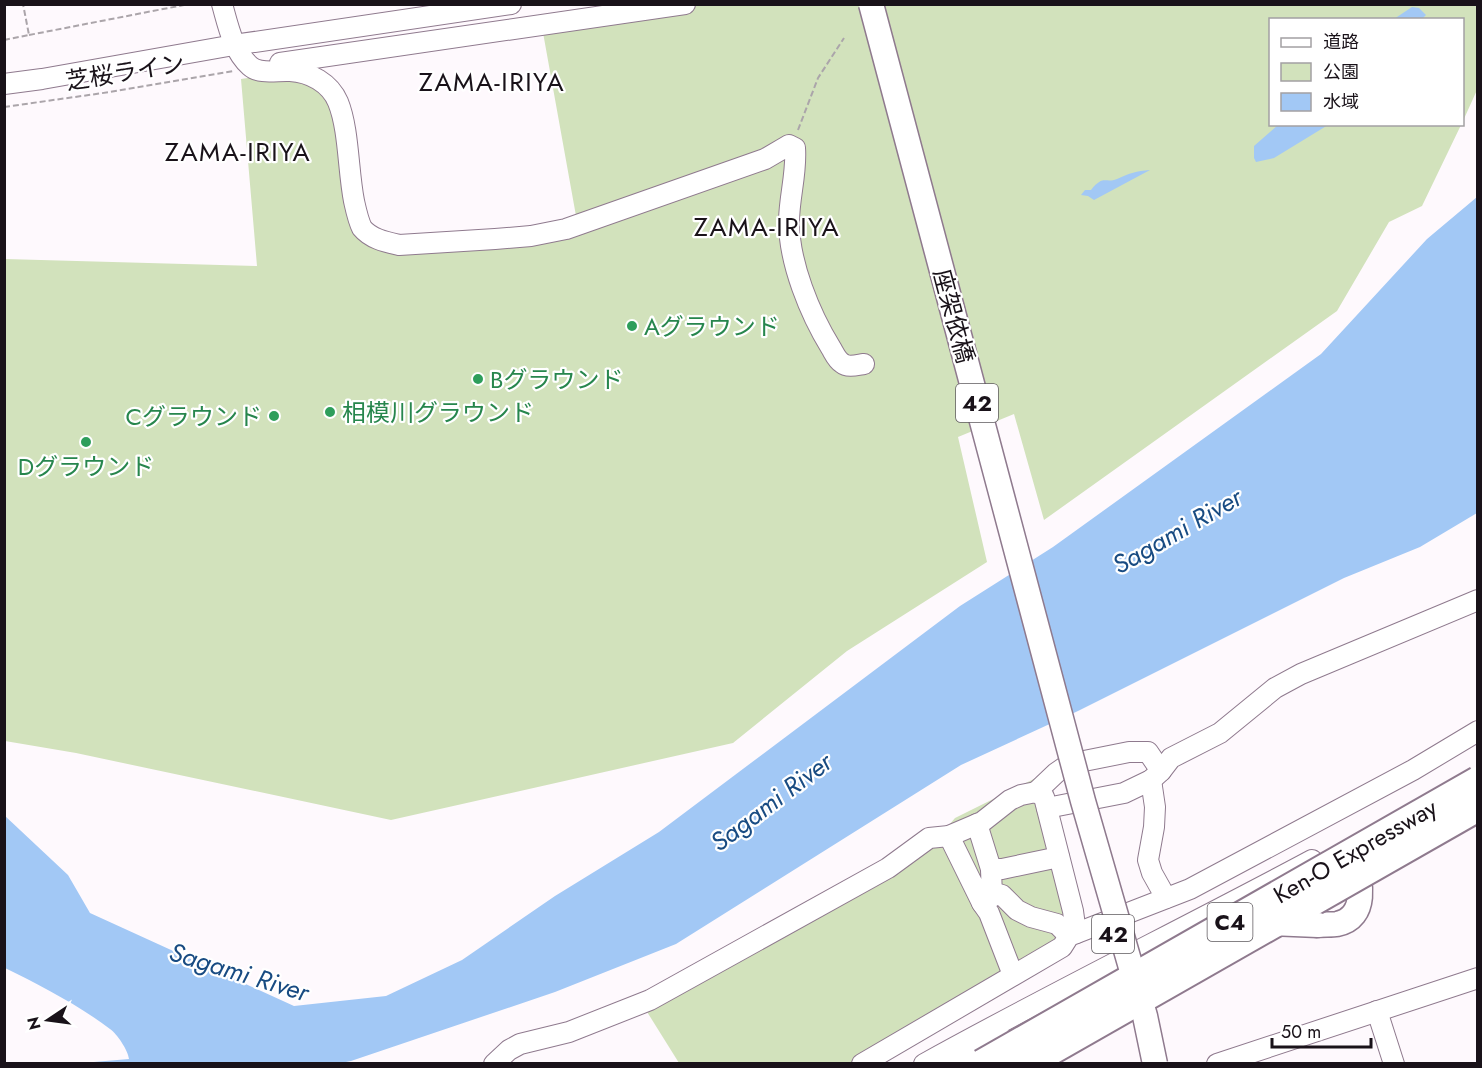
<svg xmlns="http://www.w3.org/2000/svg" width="1482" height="1068" viewBox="0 0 1482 1068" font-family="Jost,'Noto Sans JP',sans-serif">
	<rect width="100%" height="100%" fill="#fef9fd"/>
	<g fill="#d2e2bc">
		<polygon points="684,4 1477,5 1477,90 1463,121 1462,20 1270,20 1270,124 1461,125 1422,206 1389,222 1337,311 1044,520 1014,414 958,437 987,562 847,651 733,743 391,820 76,753 5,741 5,259 257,266 241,79 269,75 314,83 333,106 374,245 578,227 542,27"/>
		<polygon points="1044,774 1077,943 1071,953 862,1063 679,1063 644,1007 926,852 955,818"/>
	</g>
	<g fill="#a2c8f5">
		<polygon points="1412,7 1419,8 1426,15 1422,19 1394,19"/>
		<polygon points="1278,125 1278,124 1328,125 1274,158 1256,162 1254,158 1254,146"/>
		<path d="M1150,170L1094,200L1088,196L1081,195L1085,190H1091C1104,174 1105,184 1117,179C1130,173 1136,171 1150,170Z"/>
		<path d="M1477,197V513L1420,547L1344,578L1078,711L961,765L676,944L555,992L351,1061L336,1064L82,1063L129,1059C128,1050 117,1034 110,1029C80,1006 38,984 5,968L4,815L68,875L90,913L294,1006L386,996L462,960L555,896L659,832L960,606L1053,547L1321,354L1427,239Z"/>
	</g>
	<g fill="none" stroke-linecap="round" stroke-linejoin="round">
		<g stroke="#8f7a8e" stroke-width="22">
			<g id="minor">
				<path d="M222,4C228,25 233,51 250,66C260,75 278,70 290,71C310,72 330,83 338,102C349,129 348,171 354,201C356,210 358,220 362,228C371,239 386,242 399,245L495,239L531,236L566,229L765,159L789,145L795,148C797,173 789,197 789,222C789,263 810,314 831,348C834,353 837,360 842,363C848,368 857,365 864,364"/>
				<polyline points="280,63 685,4"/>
				<polyline points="4,84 42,79 234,45 511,4"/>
				<polyline points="1151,780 1155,807 1154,827 1148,860 1152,873 1166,898"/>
				<polyline points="1036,792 1056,773 1069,764 1129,752 1148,752 1161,771"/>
				<polyline points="1047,808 1124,793 1151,780 1161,771 1171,758 1220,733 1275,688 1301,674 1478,600"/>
				<polyline points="949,836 982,903 992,897 991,869 977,824"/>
				<polyline points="991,869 1002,869 1059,857"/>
				<polyline points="991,892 1002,895 1017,910 1031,917 1057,924 1069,936"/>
				<polyline points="982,903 989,913 1013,975"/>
				<polyline points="1377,1011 1394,1064"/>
				<polyline points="494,1064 509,1050 520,1044 569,1032 650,1000 888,868 929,838 949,836 982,822 1010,800 1021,795 1036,792 1044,797 1073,911 1076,933"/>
				<polyline points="862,1064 1062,947 1069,936 1190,889 1413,770 1478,731"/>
				<path d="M924,1064C1052,993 1183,929 1312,860"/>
				<polyline points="1217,1064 1478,978"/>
			</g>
		</g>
		<g stroke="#8f7a8e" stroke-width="27">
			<path id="major" d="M1318,925C1324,924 1331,925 1337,924C1368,918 1362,880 1352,860"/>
		</g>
		<g stroke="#8f7a8e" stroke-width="32">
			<polyline id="highway" points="961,1064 1002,1043"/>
		</g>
		<g stroke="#aba5aa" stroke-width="2" stroke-dasharray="6 3" stroke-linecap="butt">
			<polyline points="29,35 189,4"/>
			<polyline points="4,40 29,35 23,4"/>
			<polyline points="4,107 110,92 233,71"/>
			<polyline points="798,130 818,78 844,38"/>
		</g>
		<use href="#minor" stroke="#fff" stroke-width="20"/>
		<use href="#major" stroke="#fff" stroke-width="24"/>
		<use href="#highway" stroke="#fff" stroke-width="28"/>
		<g stroke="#8f7a8e" stroke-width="27" stroke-linecap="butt">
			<g id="major-bridge">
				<polyline points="871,4 1083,801 1145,1016 1155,1064"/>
				<polyline points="1270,923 1318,925"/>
			</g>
		</g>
		<g stroke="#8f7a8e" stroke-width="32" stroke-linecap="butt">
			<g id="highway-bridge">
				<polyline points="982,1064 1478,781"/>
				<polyline points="1027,1064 1478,807"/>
			</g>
		</g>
		<use href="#major-bridge" stroke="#fff" stroke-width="24"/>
		<use href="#highway-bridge" stroke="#fff" stroke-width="28"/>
	</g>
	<g fill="#2e9e5b" stroke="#fff" stroke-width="2">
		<circle cx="632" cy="326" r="6"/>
		<circle cx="478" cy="379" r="6"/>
		<circle cx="330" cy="412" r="6"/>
		<circle cx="274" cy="416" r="6"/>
		<circle cx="86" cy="442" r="6"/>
	</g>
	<g text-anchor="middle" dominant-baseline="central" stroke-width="4.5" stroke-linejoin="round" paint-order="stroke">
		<g fill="#fff" stroke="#5e595e" stroke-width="1.5">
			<rect x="956" y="384" width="42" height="38" rx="4.5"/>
			<rect x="1207.5" y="903" width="45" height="38" rx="4.5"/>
			<rect x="1092" y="915" width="42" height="38" rx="4.5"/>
		</g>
		<g font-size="22" font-weight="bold" fill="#191219">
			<text x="977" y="403">42</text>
			<text x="1230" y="922">C4</text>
			<text x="1113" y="934">42</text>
		</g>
		<g font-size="24" fill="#191219" stroke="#fff">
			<text transform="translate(125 72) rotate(-9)">芝桜ライン</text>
			<text transform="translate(954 316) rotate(75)">座架依橋</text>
			<text transform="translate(1355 851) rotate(-30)">Ken-O Expressway</text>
		</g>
		<g font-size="24" fill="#27864d" stroke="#fff" text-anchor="start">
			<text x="644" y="326">Aグラウンド</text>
			<text x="490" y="379">Bグラウンド</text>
			<text x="342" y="412">相模川グラウンド</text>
			<text x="262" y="416" text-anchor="end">Cグラウンド</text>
			<text x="86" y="466" text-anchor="middle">Dグラウンド</text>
		</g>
		<g font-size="26" letter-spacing="1.5" fill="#191219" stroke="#fff">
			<text x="492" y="82">ZAMA-IRIYA</text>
			<text x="238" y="152">ZAMA-IRIYA</text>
			<text x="767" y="227">ZAMA-IRIYA</text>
		</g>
		<g font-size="26" font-style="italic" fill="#184b82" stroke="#fff">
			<text transform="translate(1177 531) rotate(-30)">Sagami River</text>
			<text transform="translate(771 802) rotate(-37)">Sagami River</text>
			<text transform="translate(239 972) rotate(17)">Sagami River</text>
		</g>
	</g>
	<rect width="1482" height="1068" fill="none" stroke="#191219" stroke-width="12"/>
	<rect x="1269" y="18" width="195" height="108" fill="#ffffff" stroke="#a3a0a3" stroke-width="1.5"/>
	<rect x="1281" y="38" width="30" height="9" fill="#ffffff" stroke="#a3a0a3" stroke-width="1.5"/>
	<text x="1323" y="48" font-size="18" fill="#191219">道路</text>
	<rect x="1281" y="63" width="30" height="18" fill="#d2e2bc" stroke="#a3a0a3" stroke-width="1.5"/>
	<text x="1323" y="78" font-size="18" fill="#191219">公園</text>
	<rect x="1281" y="93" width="30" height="18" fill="#a2c8f5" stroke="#a3a0a3" stroke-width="1.5"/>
	<text x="1323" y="108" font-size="18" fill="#191219">水域</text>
	<g transform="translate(48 1020) rotate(257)" stroke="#ffffff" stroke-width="4.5" paint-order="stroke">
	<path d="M0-4.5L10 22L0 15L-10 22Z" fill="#191219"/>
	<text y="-9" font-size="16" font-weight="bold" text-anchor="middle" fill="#191219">N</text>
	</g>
	<path d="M1272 1038v9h99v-9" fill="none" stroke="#191219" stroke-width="3"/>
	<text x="1281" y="1038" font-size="18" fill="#191219" stroke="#ffffff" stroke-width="4.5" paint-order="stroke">50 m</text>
</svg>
